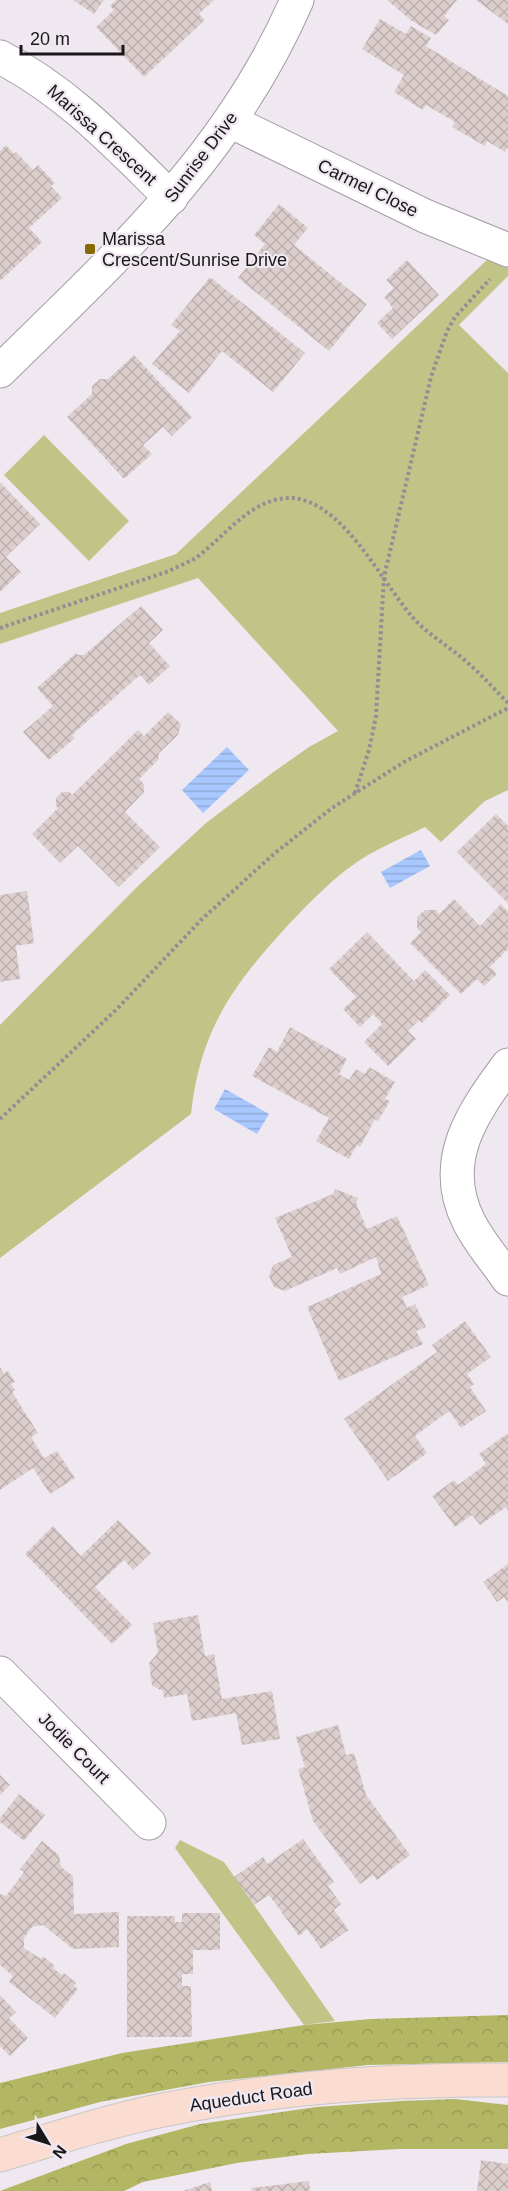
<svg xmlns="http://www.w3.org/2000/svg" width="508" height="2191" viewBox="0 0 508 2191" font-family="Arial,sans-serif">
	<defs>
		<pattern id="forest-crowns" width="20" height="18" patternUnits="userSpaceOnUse" patternTransform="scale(1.5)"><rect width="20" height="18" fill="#b3b764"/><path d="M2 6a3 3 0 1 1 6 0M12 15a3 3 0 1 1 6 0" fill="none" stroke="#999d56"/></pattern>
		<pattern id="water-rules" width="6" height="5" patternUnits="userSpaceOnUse" patternTransform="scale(1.5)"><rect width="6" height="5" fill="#a7c7fe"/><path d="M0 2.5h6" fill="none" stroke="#8faad9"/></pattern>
		<pattern id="building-cross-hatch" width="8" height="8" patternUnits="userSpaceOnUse" patternTransform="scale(1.5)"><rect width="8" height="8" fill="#dccecd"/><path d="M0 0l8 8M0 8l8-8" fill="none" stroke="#bcb0af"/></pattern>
	</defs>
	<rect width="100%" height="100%" fill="#f0e8f1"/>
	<g fill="#c1c487">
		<path d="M490,257L508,263V276L459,325L508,373V790L485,801L441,842L425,827C403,838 380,847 360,860C333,878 311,901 289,924C233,985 200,1030 191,1114L0,1258V1025L140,884L206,823L272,773L309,747L338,731L198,578L0,644V613L176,554Z"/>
		<polygon points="44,435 129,521 89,561 4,475"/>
		<polygon points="180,1840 224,1862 335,2021 304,2025 175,1848"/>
	</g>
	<g fill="url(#forest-crowns)">
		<polygon points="508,2015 508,2062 368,2065 209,2082 100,2102 0,2129 0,2083 122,2053 304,2025 371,2019"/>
		<polygon points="455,2099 508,2105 508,2149 399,2149 308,2154 237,2163 143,2182 124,2191 0,2191 126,2144 200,2124 316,2107 401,2101"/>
	</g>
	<g fill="url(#water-rules)">
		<polygon points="227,747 249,770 203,813 182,790"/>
		<polygon points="421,850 430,866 390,888 381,872"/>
		<polygon points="225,1089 269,1114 257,1134 214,1109"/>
	</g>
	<g fill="url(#building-cross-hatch)">
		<polygon points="73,0 104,0 94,14"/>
		<polygon points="116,0 214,0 199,14 205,20 144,77 96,27 114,10 110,6"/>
		<polygon points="387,0 457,0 444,16 449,20 436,35 412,21"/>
		<polygon points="476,0 508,0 508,24"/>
		<polygon points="380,19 406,34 411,26 431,38 426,46 508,96 508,147 505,152 487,141 485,146 452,127 455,122 426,105 423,110 394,92 404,75 362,49"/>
		<polygon points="6,145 14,154 16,152 33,170 38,165 55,183 51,186 62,198 29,228 42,242 0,281 0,151"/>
		<polygon points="279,204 308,228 294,245 367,304 329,351 238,278 265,244 254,235"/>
		<polygon points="407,260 439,295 392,339 377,323 393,308 384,297 394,288 386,280"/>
		<polygon points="210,277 305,353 273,392 222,351 189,393 152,364 180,331 171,325"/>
		<polygon points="134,355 192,417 172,436 163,427 143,445 152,454 124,479 67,417 92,394 92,386 100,379 108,379"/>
		<polygon points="0,482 40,524 6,557 21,572 0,592"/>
		<polygon points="141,606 163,630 149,643 170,666 149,685 140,675 72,735 75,738 49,760 23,732 53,706 37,688 76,653 78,655 84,655"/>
		<polygon points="168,712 181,724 178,735 159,753 158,760 139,779 144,784 144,792 125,812 160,847 119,887 78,846 60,863 32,834 58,808 56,806 56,798 62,792 70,792 72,795 138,730 144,736"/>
		<polygon points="496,814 508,826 508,903 457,852"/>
		<polygon points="27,891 34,943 16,946 20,979 0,982 0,895"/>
		<polygon points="454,899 480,926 501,904 508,912 508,949 490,967 497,974 484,986 477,979 461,994 410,943 421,932 417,928 417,917 425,910 436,910 439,914"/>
		<polygon points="367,932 414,981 425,970 450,995 422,1023 419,1020 408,1031 416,1039 388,1066 364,1042 382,1024 373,1014 360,1027 343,1009 356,997 329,969"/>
		<polygon points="290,1027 347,1059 339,1074 349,1080 356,1069 365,1074 369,1067 395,1082 385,1099 390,1101 378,1121 375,1119 360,1147 357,1145 349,1159 316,1141 329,1118 252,1076 269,1047 277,1052"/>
		<polygon points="335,1189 358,1198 356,1203 367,1229 397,1216 429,1285 402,1297 407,1308 415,1304 426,1327 416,1331 423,1344 339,1381 307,1307 381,1274 376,1257 340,1274 337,1268 285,1291 274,1287 269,1276 273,1265 292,1257 275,1218 333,1194"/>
		<polygon points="465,1321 491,1357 467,1374 474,1384 470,1387 486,1411 461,1428 449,1411 415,1436 427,1453 388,1481 344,1419 437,1352 432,1345"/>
		<polygon points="0,1367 4,1374 8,1371 15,1382 11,1384 15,1390 12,1392 38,1433 31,1437 44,1458 57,1451 75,1478 50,1494 33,1468 0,1490"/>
		<polygon points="508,1433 508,1510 506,1507 480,1525 472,1515 455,1527 432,1496 454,1480 458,1485 486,1464 479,1454"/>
		<polygon points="118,1520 151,1553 133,1570 124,1560 95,1587 132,1625 112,1644 25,1554 53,1526 81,1556"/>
		<polygon points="508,1564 508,1603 504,1597 497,1602 483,1582"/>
		<polygon points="198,1615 205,1656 214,1654 222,1699 272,1691 280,1739 242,1745 236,1713 192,1721 187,1694 164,1698 163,1691 152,1686 149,1663 158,1653 153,1623"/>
		<polygon points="338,1725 346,1755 354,1753 366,1795 410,1855 377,1880 373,1875 360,1884 313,1821 298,1769 305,1767 296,1737"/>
		<polygon points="0,1775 10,1785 0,1795"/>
		<polygon points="19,1794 45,1815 24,1841 0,1822 0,1818"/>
		<polygon points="303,1839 334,1882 328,1886 341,1904 334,1910 349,1930 321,1949 307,1929 299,1936 269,1895 254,1905 234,1877 263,1857 267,1864"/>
		<polygon points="42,1841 59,1855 61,1867 73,1876 74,1914 119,1912 119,1947 73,1949 43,1925 32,1927 24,1938 24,1948 41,1959 43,1956 55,1966 53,1968 62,1975 64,1973 76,1983 74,1986 78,1989 55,2018 9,1982 13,1976 0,1965 0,1894 6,1896 24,1872 20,1869"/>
		<polygon points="182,1913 220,1913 220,1950 193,1950 193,1974 182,1974 182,1986 191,1986 192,2037 127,2037 127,1916 175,1916 175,1922 182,1922"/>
		<polygon points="0,1995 16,2012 9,2018 28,2038 10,2056 0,2046"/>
		<polygon points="481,2160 508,2164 508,2191 477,2191"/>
		<polygon points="309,2181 310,2191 252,2191 251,2188"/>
		<polygon points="210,2182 212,2191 183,2191"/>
	</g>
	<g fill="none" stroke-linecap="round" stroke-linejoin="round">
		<g stroke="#a59da5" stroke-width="35">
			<g id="minor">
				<path d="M0,57C68,92 117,145 171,198"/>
				<polyline points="230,121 425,216 508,250"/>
				<path d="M0,371C118,255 230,155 297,0"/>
				<path d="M508,1065C473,1112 438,1161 469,1222C479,1242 495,1260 508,1279"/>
				<polyline points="0,1673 149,1823"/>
			</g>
		</g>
		<g stroke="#c8c7c8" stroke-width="35">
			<path id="major" d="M0,2155C54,2139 108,2121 163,2110C277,2087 392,2079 508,2080"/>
		</g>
		<g stroke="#948e94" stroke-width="4" stroke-dasharray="3 3" stroke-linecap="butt">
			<path d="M0,628L169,571C177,567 186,563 194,559C222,540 244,506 279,499C340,487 383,589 419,624C435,639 454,650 469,664C483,676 495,690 508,703"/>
			<polyline points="355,793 369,750 376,716 384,577 431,377 447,331 455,317 490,279"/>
			<polyline points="0,1119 117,1009 202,919 275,853 332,808 404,762 508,708"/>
		</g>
		<use href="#minor" stroke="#fff" stroke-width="33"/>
		<use href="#major" stroke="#fbdcd0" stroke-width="33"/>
	</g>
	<rect fill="#856a05" stroke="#f0e8f1" stroke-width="2" x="84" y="243" width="12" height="12" rx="3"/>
	<g text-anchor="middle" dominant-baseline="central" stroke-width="4.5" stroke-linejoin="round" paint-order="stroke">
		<g font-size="18" fill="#1a171a" stroke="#f0e8f1">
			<text transform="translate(102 135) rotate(42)">Marissa Crescent</text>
			<text transform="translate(201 157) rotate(-53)">Sunrise Drive</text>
			<text transform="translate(368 188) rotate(26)">Carmel Close</text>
			<text transform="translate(74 1748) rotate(45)">Jodie Court</text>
			<text transform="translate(251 2097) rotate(-8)">Aqueduct Road</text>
		</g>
		<g font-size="18" fill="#1a171a" stroke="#f0e8f1" text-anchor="start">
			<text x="102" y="239">Marissa<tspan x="102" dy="21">Crescent/Sunrise Drive</tspan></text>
		</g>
	</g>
	<g transform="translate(48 2143) rotate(128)" stroke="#f0e8f1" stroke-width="4.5" paint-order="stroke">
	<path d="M0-4.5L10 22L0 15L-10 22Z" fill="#1a171a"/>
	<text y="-9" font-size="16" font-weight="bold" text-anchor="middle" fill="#1a171a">N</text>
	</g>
	<path d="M21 45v9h102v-9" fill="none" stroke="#1a171a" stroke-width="3"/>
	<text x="30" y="45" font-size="18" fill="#1a171a" stroke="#f0e8f1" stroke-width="4.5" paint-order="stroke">20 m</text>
</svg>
